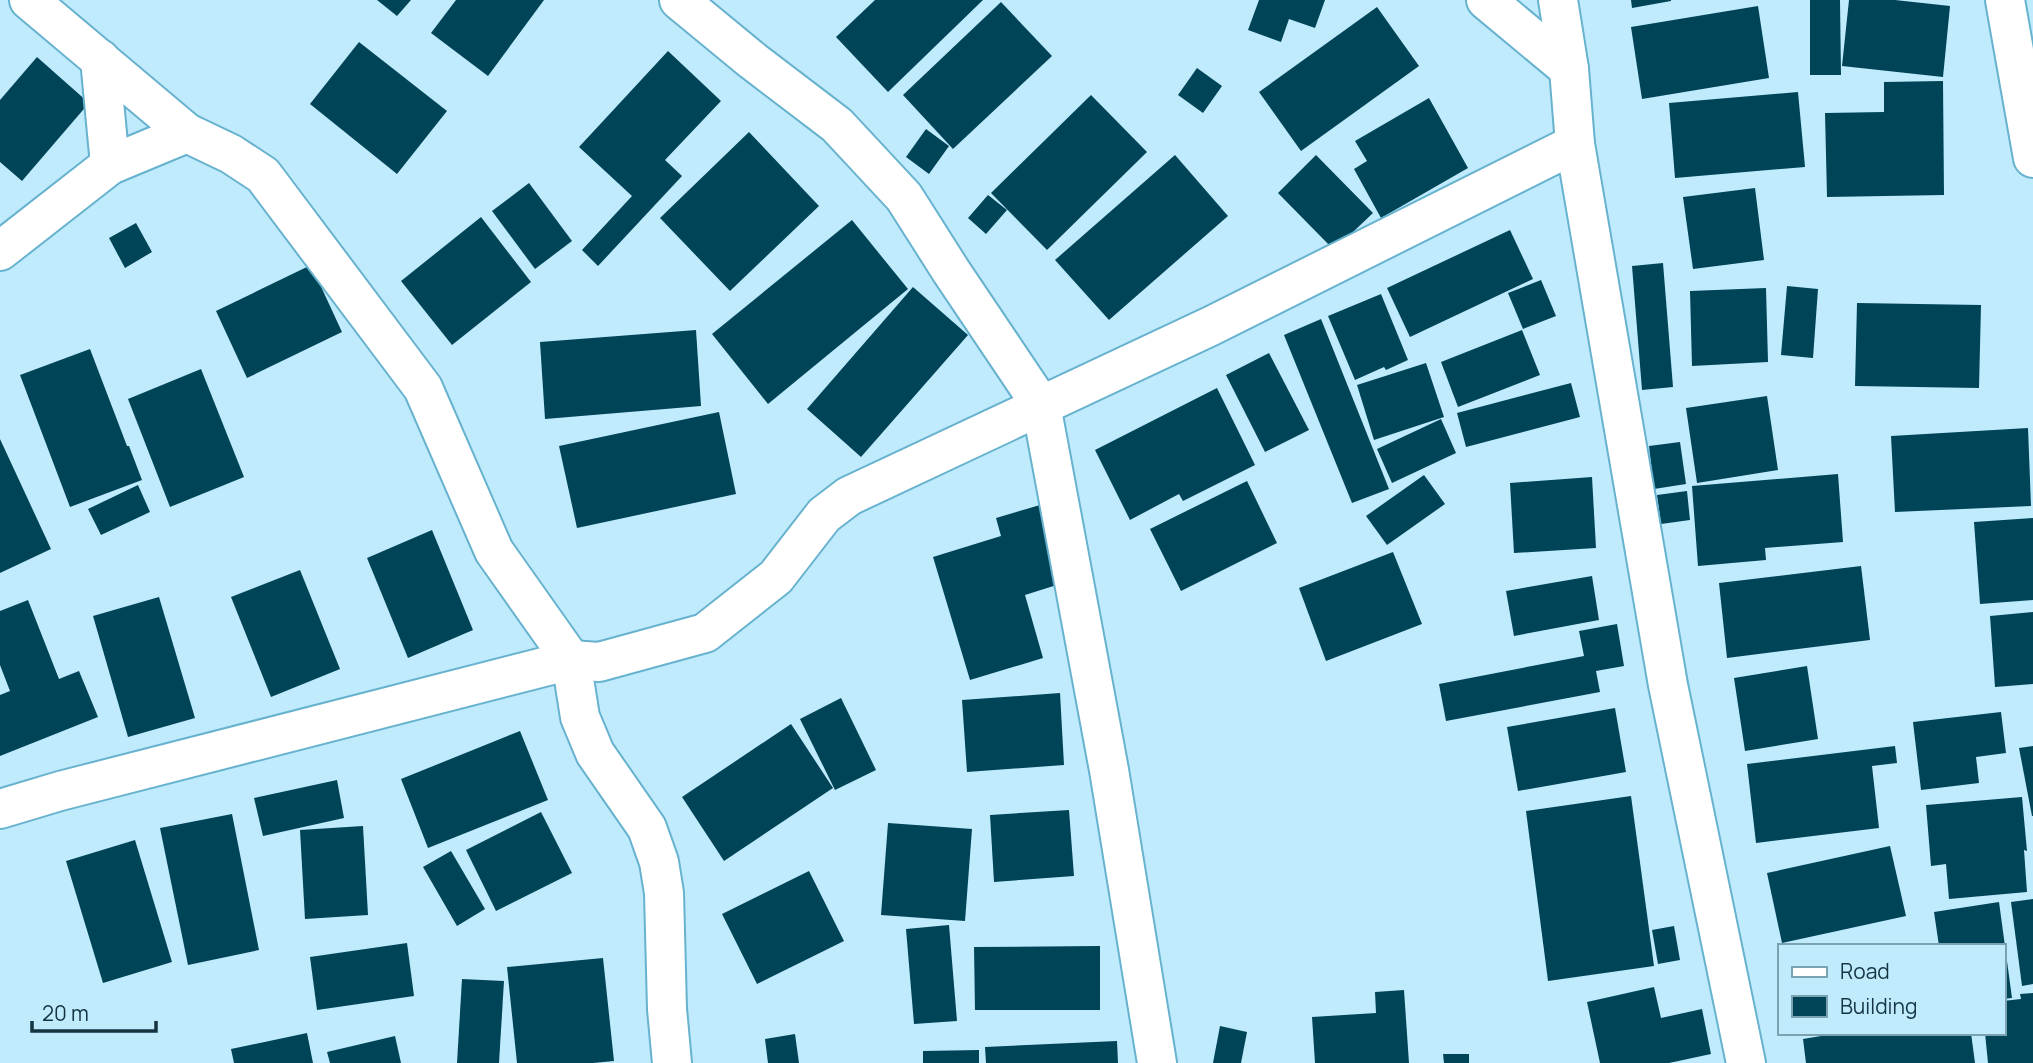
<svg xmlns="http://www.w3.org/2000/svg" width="2033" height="1063" viewBox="0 0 2033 1063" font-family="Manrope,sans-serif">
	<rect width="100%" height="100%" fill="#c0ebfd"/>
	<g fill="#004458">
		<polygon points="377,0 411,0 397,16"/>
		<polygon points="456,0 544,0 488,76 431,33"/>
		<polygon points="875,0 983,0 888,92 836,37"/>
		<polygon points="1259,0 1325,0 1315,28 1289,19 1281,42 1248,30"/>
		<polygon points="1631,0 1671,0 1671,1 1632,8"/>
		<polygon points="1810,0 1840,0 1841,75 1810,75"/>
		<polygon points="1849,0 1895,0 1950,6 1943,77 1842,66"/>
		<polygon points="1001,2 1052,56 953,149 903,95"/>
		<polygon points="1758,6 1769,78 1642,99 1631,27"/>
		<polygon points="1377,7 1419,66 1301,151 1259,92"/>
		<polygon points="359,42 447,111 397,174 310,104"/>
		<polygon points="668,51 721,101 665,160 682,176 598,266 582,250 632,196 579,147"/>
		<polygon points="37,57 89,103 22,181 0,162 0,100"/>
		<polygon points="1197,68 1222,86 1203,113 1178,95"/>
		<polygon points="1943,81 1944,195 1827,197 1825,113 1884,112 1884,82"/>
		<polygon points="1798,92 1805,167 1675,178 1669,103"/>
		<polygon points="1091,95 1147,152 1047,250 991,193"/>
		<polygon points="1429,98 1468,168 1381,218 1354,169 1367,161 1355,141"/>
		<polygon points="926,129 949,146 929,174 906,157"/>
		<polygon points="749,132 819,206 730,291 660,218"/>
		<polygon points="1175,155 1228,216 1109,320 1055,260"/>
		<polygon points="1316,155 1373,213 1334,250 1278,193"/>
		<polygon points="529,183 572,241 535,269 492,211"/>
		<polygon points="1755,188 1764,260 1693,269 1683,197"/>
		<polygon points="988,195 1007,210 986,234 968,218"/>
		<polygon points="481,217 531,282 452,345 401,281"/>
		<polygon points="852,220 908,289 768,404 712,334"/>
		<polygon points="136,223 152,252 125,268 109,238"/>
		<polygon points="1510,230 1533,279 1410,337 1387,288"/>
		<polygon points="1663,263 1673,387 1642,390 1632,266"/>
		<polygon points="311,265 342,332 247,378 216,311"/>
		<polygon points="1541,280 1556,316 1523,329 1508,293"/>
		<polygon points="1787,286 1818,289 1813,358 1781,355"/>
		<polygon points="913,287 968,335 861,457 807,409"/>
		<polygon points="1766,288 1768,362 1692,366 1690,291"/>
		<polygon points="1381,294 1408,360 1386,370 1384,367 1355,380 1328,316"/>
		<polygon points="1857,303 1981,305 1979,388 1855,386"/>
		<polygon points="1321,319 1389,489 1352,503 1284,335"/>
		<polygon points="696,330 701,406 545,419 540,342"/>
		<polygon points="1522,330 1540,375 1458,407 1441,362"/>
		<polygon points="90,349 127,446 129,446 142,480 70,507 20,375"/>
		<polygon points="1269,353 1309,430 1265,452 1226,375"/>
		<polygon points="1426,363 1444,417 1374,440 1357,385"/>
		<polygon points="201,369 244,477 170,507 128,399"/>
		<polygon points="1571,383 1580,417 1466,447 1457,413"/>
		<polygon points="1217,388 1255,465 1183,501 1179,494 1130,520 1095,450"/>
		<polygon points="1767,396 1778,470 1697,483 1686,408"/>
		<polygon points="719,412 736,494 577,528 559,446"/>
		<polygon points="1441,419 1456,453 1392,483 1377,449"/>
		<polygon points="2028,428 2031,506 1895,512 1891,436"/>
		<polygon points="0,439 51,549 0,573"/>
		<polygon points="1680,442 1686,484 1654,489 1649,446"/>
		<polygon points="1838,474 1843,542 1765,548 1766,560 1698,566 1692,486"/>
		<polygon points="1424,475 1445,504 1387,545 1366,516"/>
		<polygon points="1592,477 1596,548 1514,553 1510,483"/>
		<polygon points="1247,481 1277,543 1181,591 1150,529"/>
		<polygon points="138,485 150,512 101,535 88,509"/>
		<polygon points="1687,491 1690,520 1661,524 1657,495"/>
		<polygon points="1040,505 1063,583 1025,595 1043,658 970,680 933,557 1001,536 996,518"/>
		<polygon points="2033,518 2033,600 1980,604 1974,522"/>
		<polygon points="432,530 473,630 408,658 367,558"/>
		<polygon points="1393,552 1422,624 1326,661 1299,588"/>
		<polygon points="1861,566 1870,640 1727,658 1719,583"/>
		<polygon points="300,570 340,669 271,697 231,597"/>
		<polygon points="1592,576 1599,620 1514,636 1506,591"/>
		<polygon points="159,597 195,718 128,737 93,616"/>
		<polygon points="28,600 59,679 79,671 98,717 0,756 0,695 10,691 0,665 0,611"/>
		<polygon points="2033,612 2033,684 1995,687 1990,616"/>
		<polygon points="1617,624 1624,666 1596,671 1600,692 1446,721 1439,684 1584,656 1579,631"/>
		<polygon points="1807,666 1818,739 1745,751 1734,678"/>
		<polygon points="1060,693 1064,765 967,772 962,700"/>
		<polygon points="841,698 876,770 835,790 800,719"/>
		<polygon points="1615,708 1626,772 1518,791 1507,727"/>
		<polygon points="2001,712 2006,753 1976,757 1979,783 1921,790 1913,722"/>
		<polygon points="791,724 833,788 724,861 682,797"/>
		<polygon points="520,731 548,800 428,848 401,779"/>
		<polygon points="1895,746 1897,763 1872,766 1879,828 1756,843 1747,764"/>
		<polygon points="2033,746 2033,816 2032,816 2019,748"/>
		<polygon points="337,780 344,818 263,836 254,798"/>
		<polygon points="1631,796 1654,966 1548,981 1526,811"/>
		<polygon points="2022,797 2027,851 2024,850 2027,892 1949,899 1946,864 1931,866 1926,805"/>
		<polygon points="1069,810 1074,876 994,882 990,815"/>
		<polygon points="541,812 572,873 496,911 466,850"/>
		<polygon points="232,814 259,950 188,965 160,828"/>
		<polygon points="888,823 972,829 965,921 881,915"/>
		<polygon points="363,826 368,915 305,919 300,830"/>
		<polygon points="135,840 172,962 103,983 66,861"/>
		<polygon points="1890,846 1906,916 1782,943 1767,873"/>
		<polygon points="451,851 485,909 457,926 423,867"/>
		<polygon points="809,871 844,941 757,984 722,914"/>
		<polygon points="2033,899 2033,984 2022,986 2011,902"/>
		<polygon points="1999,902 2012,998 2003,999 2003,946 1939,946 1934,912"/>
		<polygon points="949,925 957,1021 914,1024 906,929"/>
		<polygon points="1674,926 1680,960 1658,964 1652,930"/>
		<polygon points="407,943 414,996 317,1010 310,957"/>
		<polygon points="1100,946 1100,1010 975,1010 974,947"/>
		<polygon points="603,958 614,1061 593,1063 517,1063 507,967"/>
		<polygon points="462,979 504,981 499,1063 457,1063"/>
		<polygon points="1654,987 1661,1018 1702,1009 1711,1054 1669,1063 1600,1063 1587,1002"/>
		<polygon points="1404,990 1409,1063 1315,1063 1312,1017 1376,1013 1375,992"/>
		<polygon points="2033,993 2033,1063 1988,1063 1985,1033 2003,1033 2003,1001 2021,999 2020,994"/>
		<polygon points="1220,1026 1247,1032 1241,1063 1213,1063"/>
		<polygon points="307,1033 313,1063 234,1063 231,1049"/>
		<polygon points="1839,1033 1971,1033 1975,1063 1806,1063 1803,1039"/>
		<polygon points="795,1034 799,1063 768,1063 765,1039"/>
		<polygon points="395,1036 401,1063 330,1063 327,1052"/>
		<polygon points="1117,1041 1118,1063 986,1063 985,1047"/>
		<polygon points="979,1050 979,1063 923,1063 923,1051"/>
		<polygon points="1443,1054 1469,1054 1469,1063 1444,1063"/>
	</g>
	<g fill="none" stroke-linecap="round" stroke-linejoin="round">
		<g stroke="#67b2ce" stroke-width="42">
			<g id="minor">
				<polyline points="29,0 187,133 231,154 263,175 423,388 494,551 571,660 580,717 595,753 647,828 659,862 664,893 667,1009 672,1063"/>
				<polyline points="679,0 753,61 837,125 904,197 951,271 1041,405 1109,770 1157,1063"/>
				<polyline points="1486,0 1569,69"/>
				<polyline points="1558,0 1569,69 1575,144 1668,685 1746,1063"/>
				<polyline points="2005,0 2033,158"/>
				<polyline points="100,59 110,165"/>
				<polyline points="0,251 110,165 187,133"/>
				<polyline points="0,809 60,791 571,660 599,662 705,633 776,577 824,515 849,496 1211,326 1575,144"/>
			</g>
		</g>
		<use href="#minor" stroke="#fff" stroke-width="38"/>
	</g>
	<rect x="1778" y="944" width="228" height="91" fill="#c0ebfd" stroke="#7ba2b1" stroke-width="2"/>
	<rect x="1792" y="967" width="35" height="10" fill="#ffffff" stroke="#7ba2b1" stroke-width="2"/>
	<text x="1840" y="979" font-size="21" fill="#143440">Road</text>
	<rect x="1792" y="996" width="35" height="21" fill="#004458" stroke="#7ba2b1" stroke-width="2"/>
	<text x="1840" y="1014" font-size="21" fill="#143440">Building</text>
	<path d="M32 1021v10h124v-10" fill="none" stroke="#143440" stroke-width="3.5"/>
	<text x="42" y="1021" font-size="21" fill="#143440" stroke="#c0ebfd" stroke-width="5" paint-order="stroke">20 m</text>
</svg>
